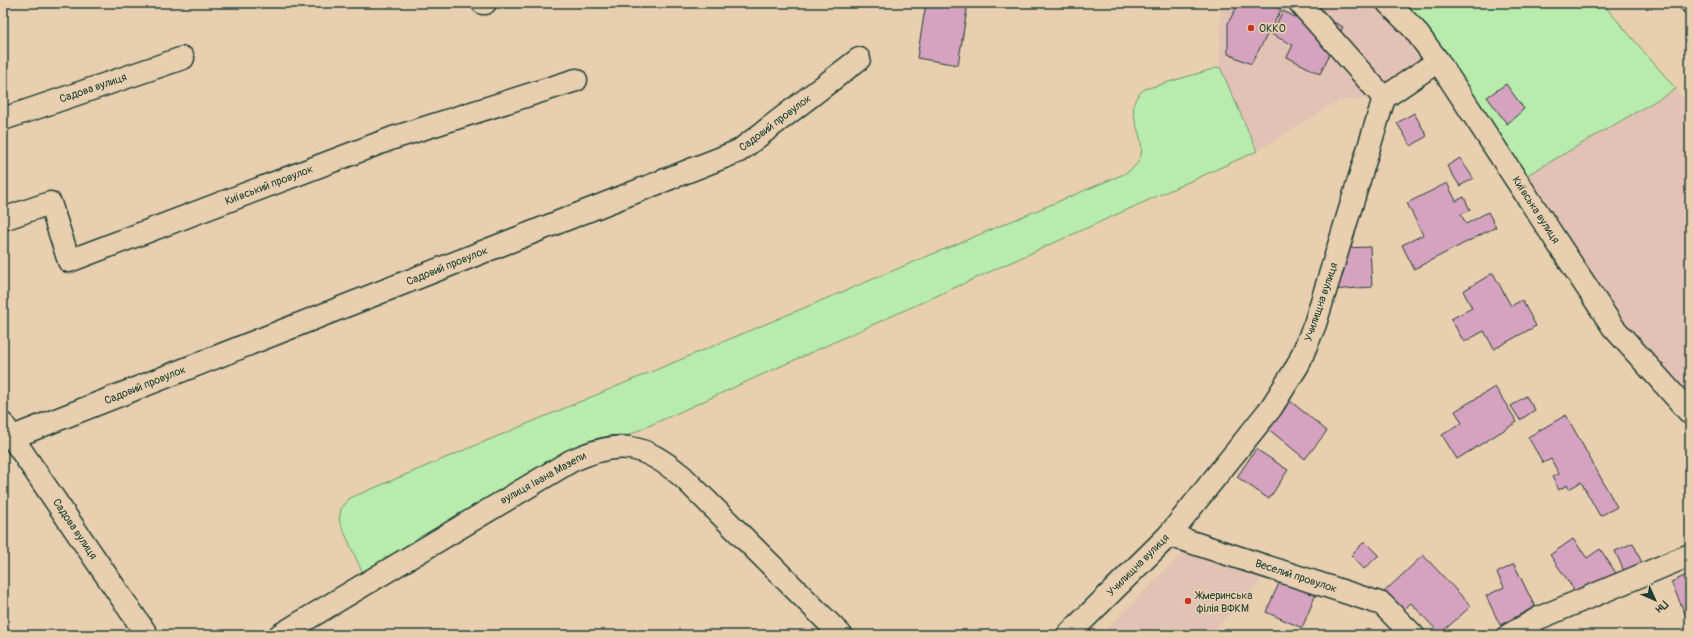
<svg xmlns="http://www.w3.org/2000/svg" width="1693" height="638" viewBox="0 0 1693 638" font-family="Pangolin,sans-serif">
	<rect width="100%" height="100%" fill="#e7cfaf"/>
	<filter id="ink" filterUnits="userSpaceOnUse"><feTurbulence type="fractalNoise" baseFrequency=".025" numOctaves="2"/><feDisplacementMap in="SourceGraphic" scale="8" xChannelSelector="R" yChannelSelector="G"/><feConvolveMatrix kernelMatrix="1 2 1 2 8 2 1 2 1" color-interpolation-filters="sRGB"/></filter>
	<g filter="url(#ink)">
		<g fill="#e2c2b4">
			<polygon points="1221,3 1388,3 1438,61 1384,98 1340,100 1257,151 1220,67"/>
			<polygon points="1676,89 1690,109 1690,413 1517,181"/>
			<polygon points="1182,553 1267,573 1216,628 1223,635 1101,635"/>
		</g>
		<g fill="#b8ebac" stroke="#6c9470">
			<polygon points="1388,3 1602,3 1676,89 1517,181"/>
			<path d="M1220,67L1257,151L571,461L367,583L339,520L341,509L350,498L1124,174C1168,151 1111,111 1145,89Z"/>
		</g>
		<g fill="#d5a2bf" stroke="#1f3d34">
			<polygon points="926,3 968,3 958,65 917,58"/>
			<polygon points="1239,3 1269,3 1281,10 1251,64 1228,54 1228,23"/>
			<polygon points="1309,9 1343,27 1320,74 1287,57 1293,45 1271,34 1283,11 1303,21"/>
			<polygon points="1506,84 1524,109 1507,124 1487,97"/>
			<polygon points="1414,113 1427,136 1411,146 1397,123"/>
			<polygon points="1460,158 1473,178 1460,186 1447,166"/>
			<polygon points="1447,183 1456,201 1464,197 1470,210 1461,214 1466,224 1488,212 1496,227 1414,269 1402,245 1423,235 1407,203"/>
			<polygon points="1370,247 1372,287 1331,290 1342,248"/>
			<polygon points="1493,273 1511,306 1522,300 1536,326 1494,349 1484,331 1464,342 1451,319 1472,308 1463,291"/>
			<polygon points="1495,387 1517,422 1457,459 1442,435 1462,423 1455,411"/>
			<polygon points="1526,396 1535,410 1520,420 1511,406"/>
			<polygon points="1289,400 1327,431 1305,459 1266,427"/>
			<polygon points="1566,415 1617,507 1600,516 1581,482 1569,489 1567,485 1559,490 1552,477 1559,474 1551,459 1543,463 1528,437"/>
			<polygon points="1256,449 1288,470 1269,499 1237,477"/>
			<polygon points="1573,539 1587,558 1600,549 1616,573 1580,598 1550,555"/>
			<polygon points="1365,541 1379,555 1364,569 1351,555"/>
			<polygon points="1633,543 1642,563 1624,571 1615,551"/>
			<polygon points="1423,555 1471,606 1440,634 1411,603 1399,614 1381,595"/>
			<polygon points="1690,563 1690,625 1671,582 1689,574 1685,565"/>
			<polygon points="1514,564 1535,607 1500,625 1486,596 1504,587 1497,573"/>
			<polygon points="1281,579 1316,594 1302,628 1266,612"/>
		</g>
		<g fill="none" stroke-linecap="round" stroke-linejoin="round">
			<g stroke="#1f3d34" stroke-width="25">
				<g id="minor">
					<polyline points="483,3 485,3"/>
					<polyline points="1300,3 1384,98"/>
					<polyline points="1388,3 1414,29 1438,61 1613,327 1690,413"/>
					<polyline points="3,119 183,58"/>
					<polyline points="3,219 50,203 69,261 393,138 576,80"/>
					<polyline points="3,424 147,635"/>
					<polyline points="13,437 739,151 859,59"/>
					<polyline points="1169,535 1382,604 1413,635"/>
					<path d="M280,635L571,461C619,439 643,443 683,477L841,635"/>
					<polyline points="1068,635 1169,535 1271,408 1298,365 1315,324 1384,98 1438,61"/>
					<polyline points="1509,635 1539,618 1690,555"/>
				</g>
			</g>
			<use href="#minor" stroke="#e7cfaf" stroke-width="22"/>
			<g stroke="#1f3d34" stroke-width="4.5">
				<polyline id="rail" points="1678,3 1690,17"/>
			</g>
			<use href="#rail" stroke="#e7cfaf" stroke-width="3" stroke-dasharray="9" stroke-linecap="butt"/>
		</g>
	</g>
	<g fill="#c8321e" stroke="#e7cfaf" stroke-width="1.5">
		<circle cx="1251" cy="28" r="4"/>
		<circle cx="1188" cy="601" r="4"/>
	</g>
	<g text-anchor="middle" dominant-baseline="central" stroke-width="3.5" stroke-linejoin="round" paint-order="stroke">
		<g font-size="11" fill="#1f3d34" stroke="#e7cfaf" text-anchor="start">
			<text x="1259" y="28">ОККО</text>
			<text x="1196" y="595">Жмеринська<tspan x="1196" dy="13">філія ВФКМ</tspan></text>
		</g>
		<g font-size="11" fill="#1f3d34" stroke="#e7cfaf">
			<text transform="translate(93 88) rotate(-19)">Садова вулиця</text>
			<text transform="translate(775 123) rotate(-37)">Садовий провулок</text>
			<text transform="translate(269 185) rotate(-21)">Київський провулок</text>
			<text transform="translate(1536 210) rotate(57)">Київська вулиця</text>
			<text transform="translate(447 266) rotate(-22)">Садовий провулок</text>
			<text transform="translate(1321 302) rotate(-71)">Училищна вулиця</text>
			<text transform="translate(145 385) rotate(-22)">Садовий провулок</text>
			<text transform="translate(543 478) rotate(-29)">вулиця Івана Мазепи</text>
			<text transform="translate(75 529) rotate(56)">Садова вулиця</text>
			<text transform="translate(1138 565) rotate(-45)">Училищна вулиця</text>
			<text transform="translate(1296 576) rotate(18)">Веселий провулок</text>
		</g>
	</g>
	<rect width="1693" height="638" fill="none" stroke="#e7cfaf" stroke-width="16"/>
	<rect x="8" y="8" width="1677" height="622" fill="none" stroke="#1f3d34" stroke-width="1.5" filter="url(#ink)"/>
	<g transform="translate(1655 600) rotate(135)" stroke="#e7cfaf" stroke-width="3" paint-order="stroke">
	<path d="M0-3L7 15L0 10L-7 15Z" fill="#1f3d34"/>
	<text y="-6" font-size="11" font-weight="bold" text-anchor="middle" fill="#1f3d34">Пн</text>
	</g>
</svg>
